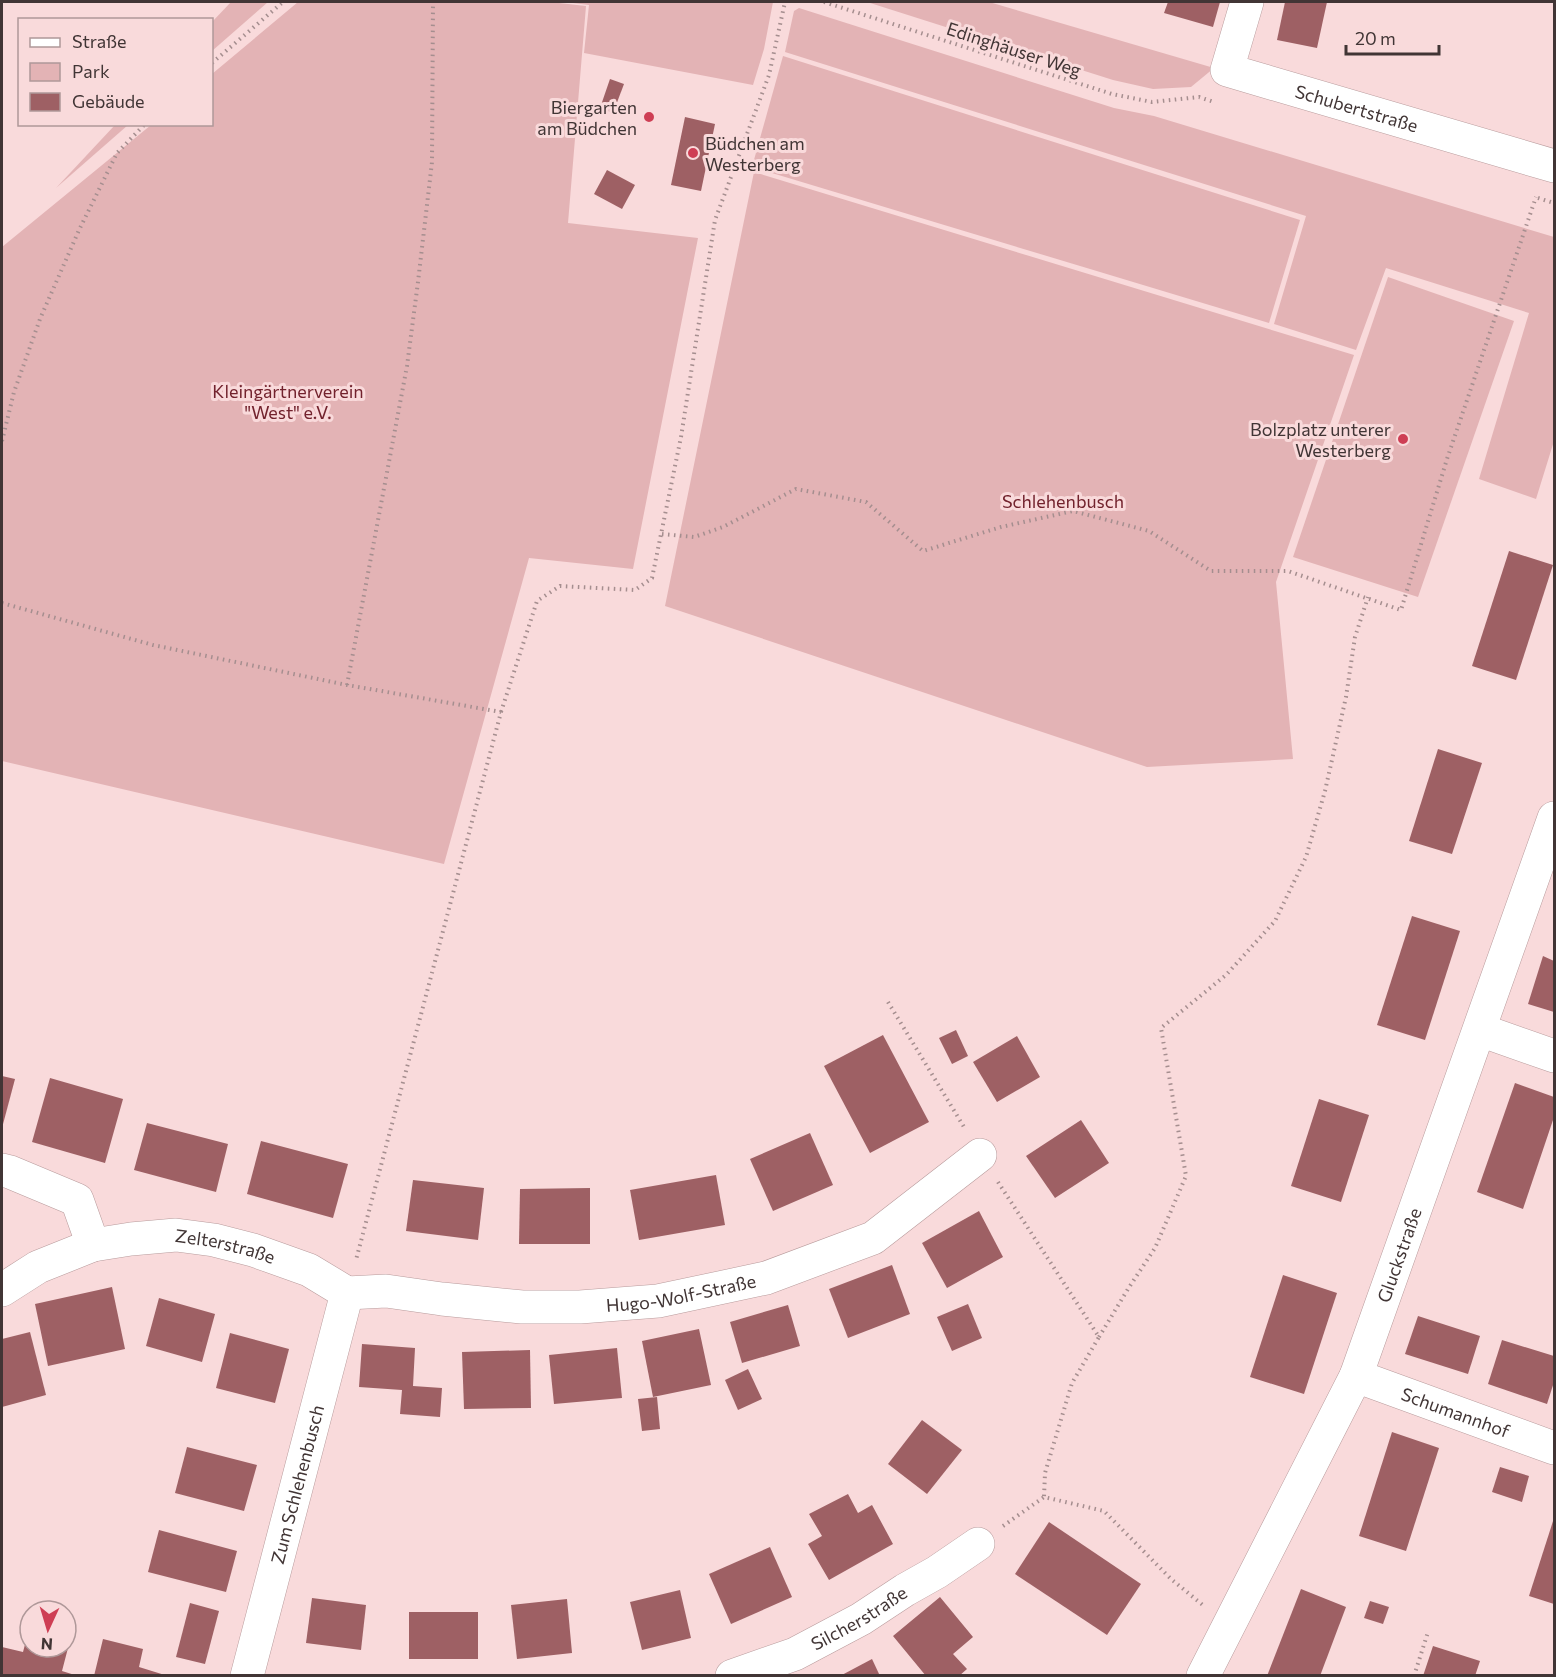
<svg xmlns="http://www.w3.org/2000/svg" width="1556" height="1677" viewBox="0 0 1556 1677" font-family="Commissioner,sans-serif">
	<rect width="100%" height="100%" fill="#f9dadb"/>
	<g fill="#e3b3b5">
		<polygon points="231,2 268,2 212,51 212,22"/>
		<polygon points="298,2 550,2 586,6 568,223 698,238 633,569 529,558 444,864 2,761 2,247 151,125 212,124 212,74"/>
		<polygon points="565,2 773,2 764,49 753,85 584,53 589,5"/>
		<polygon points="867,2 989,2 1214,68 1191,87 1153,89 1113,80"/>
		<polygon points="799,8 1114,108 1154,116 1554,237 1554,441 1536,499 1479,479 1529,313 1386,268 1356,350 1274,324 1306,216 785,52 794,11"/>
		<polygon points="783,56 1300,220 1269,323 752,167"/>
		<polygon points="115,125 128,125 56,188"/>
		<polygon points="754,172 1354,355 1276,582 1293,759 1147,767 665,606"/>
		<polygon points="1388,277 1514,321 1418,597 1293,557"/>
	</g>
	<g fill="#9e6064">
		<polygon points="1168,2 1220,2 1213,27 1164,13"/>
		<polygon points="1285,2 1327,2 1317,48 1277,40"/>
		<polygon points="610,79 624,84 613,113 600,108"/>
		<polygon points="685,117 715,124 701,191 671,185"/>
		<polygon points="607,170 635,185 622,209 594,194"/>
		<polygon points="1509,551 1553,565 1516,680 1472,666"/>
		<polygon points="1438,749 1482,763 1452,854 1409,841"/>
		<polygon points="1412,916 1460,931 1425,1040 1377,1025"/>
		<polygon points="1543,956 1554,961 1554,1012 1528,1004"/>
		<polygon points="956,1030 968,1056 952,1064 939,1038"/>
		<polygon points="883,1035 929,1122 870,1153 824,1066"/>
		<polygon points="1017,1036 1040,1077 997,1102 973,1062"/>
		<polygon points="2,1076 15,1079 2,1128"/>
		<polygon points="50,1078 123,1099 105,1163 32,1142"/>
		<polygon points="1515,1083 1554,1097 1554,1117 1523,1209 1477,1192"/>
		<polygon points="1319,1099 1369,1115 1341,1202 1291,1186"/>
		<polygon points="1081,1120 1109,1163 1055,1198 1026,1156"/>
		<polygon points="147,1123 228,1144 216,1192 134,1170"/>
		<polygon points="810,1133 833,1185 773,1211 750,1159"/>
		<polygon points="261,1141 348,1164 333,1218 247,1194"/>
		<polygon points="716,1175 725,1225 639,1240 630,1190"/>
		<polygon points="413,1180 484,1188 478,1240 406,1231"/>
		<polygon points="590,1188 590,1244 519,1244 520,1189"/>
		<polygon points="979,1211 1003,1257 947,1288 922,1243"/>
		<polygon points="892,1265 910,1314 848,1338 829,1289"/>
		<polygon points="1283,1275 1337,1293 1304,1394 1250,1377"/>
		<polygon points="112,1287 125,1349 48,1366 35,1304"/>
		<polygon points="159,1298 215,1314 202,1362 146,1346"/>
		<polygon points="968,1304 982,1338 952,1351 937,1317"/>
		<polygon points="788,1305 800,1346 742,1363 730,1322"/>
		<polygon points="1418,1316 1480,1336 1468,1374 1405,1354"/>
		<polygon points="699,1329 711,1385 653,1397 642,1341"/>
		<polygon points="30,1332 46,1395 2,1407 2,1339"/>
		<polygon points="230,1333 289,1349 275,1403 216,1388"/>
		<polygon points="1502,1340 1554,1356 1554,1382 1547,1404 1488,1384"/>
		<polygon points="362,1344 415,1348 413,1386 442,1388 440,1417 400,1414 402,1390 359,1387"/>
		<polygon points="617,1348 622,1398 554,1404 549,1355"/>
		<polygon points="530,1350 531,1408 464,1409 462,1352"/>
		<polygon points="748,1369 762,1399 738,1410 725,1380"/>
		<polygon points="657,1397 660,1429 642,1431 638,1399"/>
		<polygon points="922,1420 962,1450 927,1494 888,1464"/>
		<polygon points="1392,1432 1439,1448 1406,1551 1359,1536"/>
		<polygon points="187,1447 257,1465 244,1511 175,1493"/>
		<polygon points="1500,1467 1529,1476 1522,1502 1492,1492"/>
		<polygon points="848,1494 858,1513 872,1505 893,1544 829,1580 808,1544 822,1536 809,1514"/>
		<polygon points="1554,1518 1554,1604 1529,1596"/>
		<polygon points="1049,1522 1141,1584 1107,1635 1015,1574"/>
		<polygon points="159,1530 237,1551 226,1592 148,1572"/>
		<polygon points="770,1547 792,1597 731,1624 709,1574"/>
		<polygon points="1301,1589 1346,1607 1320,1676 1267,1676"/>
		<polygon points="680,1590 691,1638 642,1650 630,1602"/>
		<polygon points="940,1597 973,1637 953,1654 967,1669 959,1676 926,1676 893,1636"/>
		<polygon points="312,1598 366,1605 361,1650 306,1643"/>
		<polygon points="567,1599 572,1653 517,1659 511,1605"/>
		<polygon points="1370,1601 1389,1607 1383,1624 1364,1618"/>
		<polygon points="190,1603 219,1611 205,1664 176,1657"/>
		<rect x="409" y="1612" width="69" height="47"/>
		<polygon points="27,1637 30,1638 30,1647 68,1648 62,1671 78,1676 2,1676 2,1647 23,1652"/>
		<polygon points="103,1639 143,1649 139,1667 168,1676 94,1676"/>
		<polygon points="1433,1646 1480,1661 1475,1676 1423,1676"/>
		<polygon points="872,1659 880,1676 840,1676"/>
	</g>
	<g fill="none" stroke-linecap="round" stroke-linejoin="round">
		<g stroke="#b89b9c" stroke-width="34">
			<g id="street">
				<path id="s1" d="M1247,2L1227,70L1554,166"/>
				<polyline points="1480,1030 1554,1056"/>
				<polyline points="2,1170 10,1172 77,1200 93,1245"/>
				<path id="s2" d="M2,1290L38,1267L93,1245L131,1239L176,1235L214,1240L253,1250L309,1270L347,1293"/>
				<path id="s3" d="M347,1293L386,1291L442,1299L522,1307H580L658,1301L766,1278L873,1238L980,1155"/>
				<path id="s4" d="M1356,1376L1554,1448"/>
				<path id="s5" d="M247,1676L347,1293"/>
				<path id="s6" d="M732,1676L795,1654L861,1619L905,1590L937,1572L978,1544"/>
				<path id="s7" d="M1203,1676L1356,1376L1554,818"/>
			</g>
		</g>
		<g stroke="#a58e8f" stroke-width="4" stroke-dasharray="1.5 4.5" stroke-linecap="butt">
			<polyline points="824,2 1112,94 1152,102 1199,97 1214,102"/>
			<polyline points="212,63 283,2"/>
			<polyline points="1538,198 1554,203"/>
			<polyline points="2,441 14,392 40,319 79,230 117,153 145,124"/>
			<polyline points="662,534 694,537 723,527 796,489 866,502 923,551 1001,527 1073,511 1149,531 1211,571 1288,571 1401,610 1447,459 1536,197"/>
			<polyline points="2,603 153,645 347,685 501,712 356,1260"/>
			<polyline points="347,685 407,366 418,282 432,162 433,2"/>
			<polyline points="501,712 537,601 560,586 635,590 652,578 681,437 715,220 769,75 785,2"/>
			<polyline points="888,1002 964,1127"/>
			<polyline points="998,1182 1099,1337 1072,1383 1045,1473 1044,1497"/>
			<polyline points="1099,1337 1128,1289 1155,1248 1186,1176 1161,1028 1226,975 1275,921 1306,857 1325,791 1346,697 1355,637 1368,597"/>
			<polyline points="1003,1526 1044,1497 1104,1511 1171,1579 1204,1606"/>
			<polyline points="1414,1676 1428,1632"/>
		</g>
		<use href="#street" stroke="#fff" stroke-width="33"/>
	</g>
	<g fill="#ce3e54" stroke="#f9dadb" stroke-width="2">
		<circle cx="649" cy="117" r="6"/>
		<circle cx="693" cy="153" r="6"/>
		<circle cx="1403" cy="439" r="6"/>
	</g>
	<g text-anchor="middle" dominant-baseline="central" stroke-width="6" stroke-linejoin="round" paint-order="stroke">
		<g font-size="18" fill="#413535" stroke="#f9dadb">
			<text transform="translate(1014 49) rotate(18)">Edinghäuser Weg</text>
			<text stroke="none"><textPath href="#s1" startOffset="206">Schubertstraße</textPath></text>
			<text stroke="none"><textPath href="#s2" startOffset="236">Zelterstraße</textPath></text>
			<text stroke="none"><textPath href="#s7" startOffset="465">Gluckstraße</textPath></text>
			<text stroke="none"><textPath href="#s3" startOffset="336">Hugo-Wolf-Straße</textPath></text>
			<text stroke="none"><textPath href="#s4" startOffset="106">Schumannhof</textPath></text>
			<text stroke="none"><textPath href="#s5" startOffset="198">Zum Schlehenbusch</textPath></text>
			<text stroke="none"><textPath href="#s6" startOffset="140">Silcherstraße</textPath></text>
		</g>
		<g font-size="18" fill="#413535" stroke="#f9dadb" text-anchor="end">
			<text x="637" y="107">Biergarten<tspan x="637" dy="21">am Büdchen</tspan></text>
			<text x="705" y="143" text-anchor="start">Büdchen am<tspan x="705" dy="21">Westerberg</tspan></text>
			<text x="1391" y="429">Bolzplatz unterer<tspan x="1391" dy="21">Westerberg</tspan></text>
		</g>
		<g font-size="18" fill="#72222d" stroke="#f9dadb">
			<text x="288" y="391">Kleingärtnerverein<tspan x="288" dy="21">"West" e.V.</tspan></text>
			<text x="1063" y="501">Schlehenbusch</text>
		</g>
	</g>
	<rect width="1556" height="1677" fill="none" stroke="#413535" stroke-width="6"/>
	<rect x="18" y="18" width="195" height="108" fill="#f9dadb" stroke="#af9899" stroke-width="1.5"/>
	<rect x="30" y="38" width="30" height="9" fill="#ffffff" stroke="#af9899" stroke-width="1.5"/>
	<text x="72" y="48" font-size="18" fill="#413535">Straße</text>
	<rect x="30" y="63" width="30" height="18" fill="#e3b3b5" stroke="#af9899" stroke-width="1.5"/>
	<text x="72" y="78" font-size="18" fill="#413535">Park</text>
	<rect x="30" y="93" width="30" height="18" fill="#9e6064" stroke="#af9899" stroke-width="1.5"/>
	<text x="72" y="108" font-size="18" fill="#413535">Gebäude</text>
	<g transform="translate(48 1629) rotate(184)"><circle r="28" fill="#f9dadb" stroke="#af9899" stroke-width="1.5"/>
	<path d="M0-4.5L10 22L0 15L-10 22Z" fill="#ce3e54"/>
	<text y="-9" font-size="16" font-weight="bold" text-anchor="middle" fill="#413535">N</text>
	</g>
	<path d="M1346 45v9h93v-9" fill="none" stroke="#413535" stroke-width="3"/>
	<text x="1355" y="45" font-size="18" fill="#413535" stroke="#f9dadb" stroke-width="4.5" paint-order="stroke">20 m</text>
</svg>
